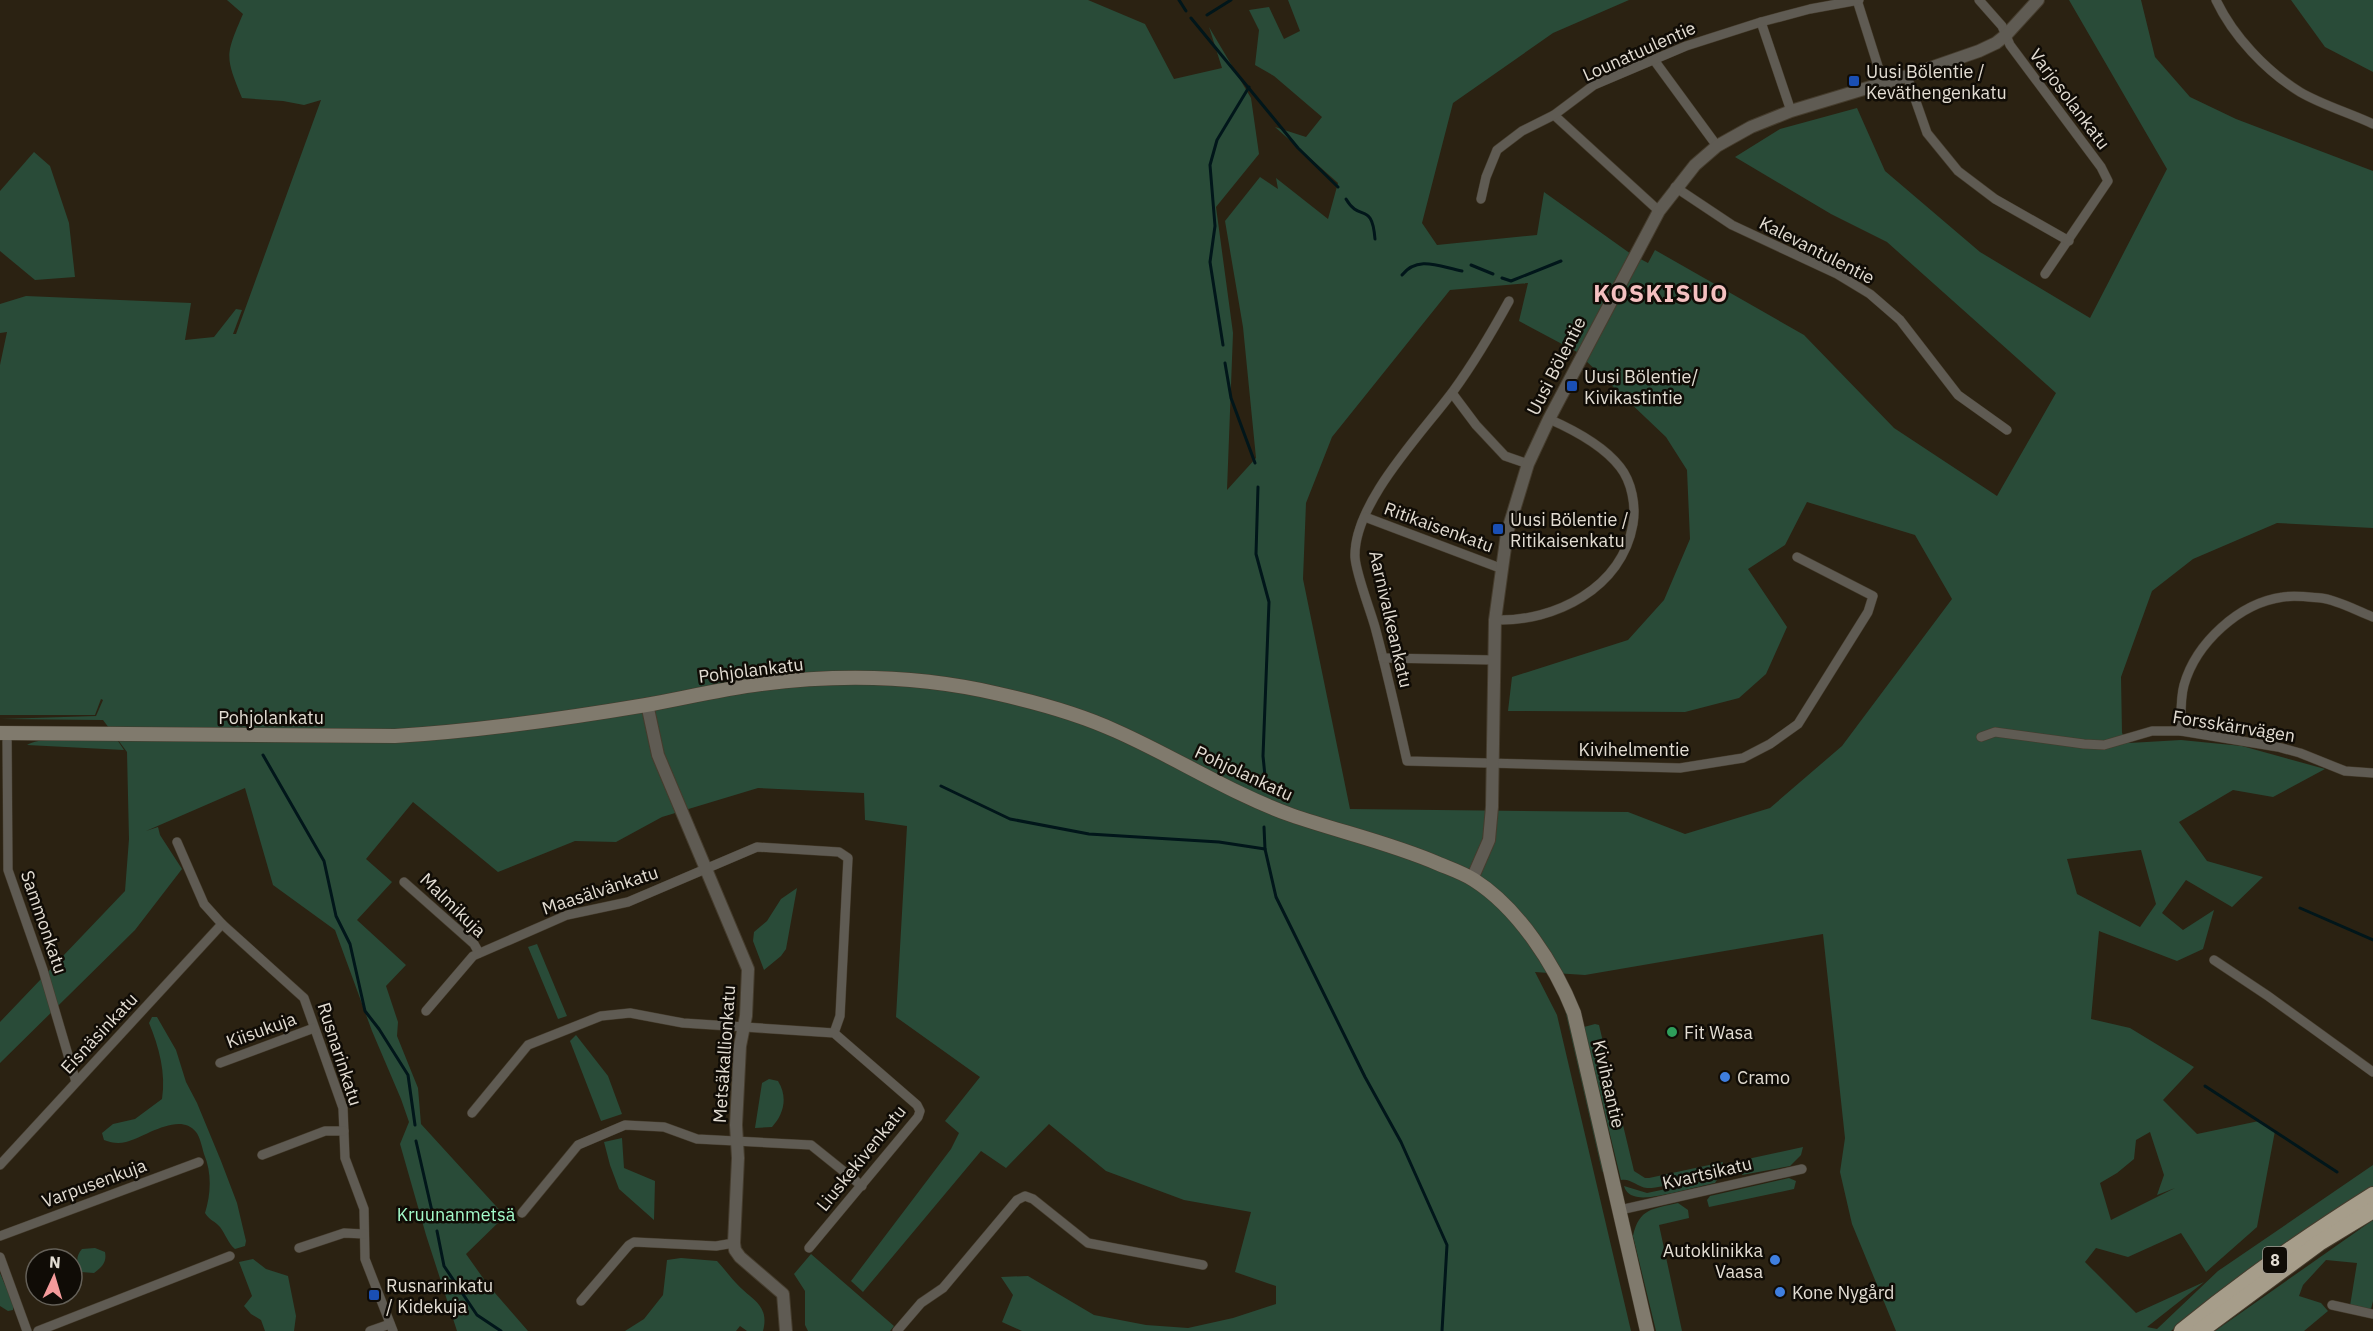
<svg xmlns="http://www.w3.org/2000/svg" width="2373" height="1331" viewBox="0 0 2373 1331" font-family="'IBM Plex Sans',sans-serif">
	<rect width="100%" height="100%" fill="#2b2212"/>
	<g fill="#294b38" fill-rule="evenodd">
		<path d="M227,0H1088L1145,24L1174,79L1222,68L1209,27L1251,98L1259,154L1216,207L1233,333L1227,490L1256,458L1243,327L1225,221L1260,177L1278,189L1276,178L1328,219L1338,183L1275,127L1306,137L1322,117L1274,76L1255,65L1259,30L1249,10L1269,7L1284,39L1300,31L1288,0H1629L1553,33L1453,103L1422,223L1437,245L1537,235L1544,192L1631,254L1648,263L1655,250L1804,335L1894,428L1997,496L2056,393L1887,242L1831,214L1735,157L1780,129L1857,108L1885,171L1980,252L2090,318L2167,169L2069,0H2141L2155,57L2190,97L2236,119L2373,171V528L2277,523L2193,559L2152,591L2121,677L2122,733L2129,743L2181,740L2242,746L2325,769L2273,797L2233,790L2179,822L2207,861L2263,877L2232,907L2186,880L2162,913L2183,930L2214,910L2203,949L2177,961L2099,931L2091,1019L2130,1028L2194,1067L2163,1100L2197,1134L2259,1121L2275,1131L2257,1227L2206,1272L2181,1233L2128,1257L2096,1248L2085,1262L2136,1313L2204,1282L2147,1327L2157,1329L2218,1271L2373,1165V1188L2197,1309L2171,1331H1896L1852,1224L1840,1172L1845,1138L1823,934L1585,975L1554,973L1562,991L1605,1174L1602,1171L1566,1014L1559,991L1549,973L1535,972L1557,1015L1631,1331H1022L1002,1322L1013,1295L1001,1277L1028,1276L1094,1315L1146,1325L1188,1328L1233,1318L1276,1304V1286L1235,1272L1251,1212L1184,1200L1106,1171L1049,1124L1006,1168L981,1151L863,1292L851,1281L951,1149L959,1133L945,1121L980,1077L896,1017L907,826L865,820L864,793L758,788L662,817L616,842L575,841L498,872L413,802L366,859L392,882L357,920L406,965L386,986L398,1022L397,1036L418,1088L421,1124L505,1216L466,1254L488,1285L528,1331H457L426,1235L400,1144L409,1122L401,1099L372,1031L335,930L273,885L245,788L146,831L158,827L160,835L182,869L135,930L0,1063V1022L125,891L129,839L127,752L103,720L0,719L96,716L103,700L101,699L95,715H0V365L7,332L0,333V304L26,296L191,303L185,340L214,337L236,309L242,310L233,334H236L321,100L304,105L283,101L242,98C225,56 225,56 243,14ZM1528,283L1519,321L1577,352L1584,359L1666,437L1687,470L1690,539L1664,600L1628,640L1512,677L1508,711L1685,712L1739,698L1766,674L1787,627L1748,569L1785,545L1807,502L1915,535L1952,599L1842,746L1770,808L1685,834L1628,812L1350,809L1303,579L1306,503L1332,437L1450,290ZM2141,850L2156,904L2140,927L2077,894L2067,859ZM2150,1132L2164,1175L2157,1195L2175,1188L2111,1220L2100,1183L2117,1173L2134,1159L2136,1140Z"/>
		<polygon points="2291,0 2373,0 2373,72 2325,47"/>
		<polygon points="34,152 50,166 69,223 75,277 35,280 0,251 0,191"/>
		<path d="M112,738H116L124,750L27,745C41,736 94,739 112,738Z"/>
		<polygon points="797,888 786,949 781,956 764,970 753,941 754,932 767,921 781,899"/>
		<polygon points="537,944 567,1016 558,1019 528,947"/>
		<path d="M152,1017H157L176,1050L186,1082L197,1103L221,1161L237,1203L246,1241L245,1246L235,1249C228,1243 226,1235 220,1227C215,1221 209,1220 205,1213C211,1194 212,1173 204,1154C202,1147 200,1137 196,1132C179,1111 144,1138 126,1142C118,1144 112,1143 104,1140L102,1133L113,1124L135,1119L162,1099C166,1073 159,1047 149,1023Z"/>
		<path d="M1595,1024L1599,1025L1634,1171L1645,1178H1649L1723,1162L1721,1172C1705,1175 1661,1189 1647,1188C1637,1187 1631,1178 1621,1180L1584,1027Z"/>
		<polygon points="576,1035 608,1076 622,1114 601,1121 570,1041"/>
		<path d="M769,1079L778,1081C788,1097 784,1114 772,1127L755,1128L762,1083Z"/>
		<polygon points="622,1138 624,1168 655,1181 654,1220 619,1189 610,1165 604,1142"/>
		<polygon points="1803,1147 1801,1155 1790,1166 1742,1175 1744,1167 1743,1160"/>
		<path d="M1718,1178L1715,1183C1698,1186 1653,1200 1638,1197C1631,1196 1626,1193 1624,1186L1647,1193Z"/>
		<polygon points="1789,1178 1796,1181 1794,1189 1709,1207 1707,1200 1710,1196"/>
		<path d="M1678,1203L1688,1210L1689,1218L1659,1225L1682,1331H1656L1633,1236C1639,1208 1653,1209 1678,1203Z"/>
		<polygon points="2373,1220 2373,1301 2371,1309 2350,1306 2357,1263 2326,1260 2303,1285 2299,1296 2321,1303 2328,1311 2304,1331 2215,1331"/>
		<path d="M95,1248L105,1252C107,1262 102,1267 94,1273L81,1272C77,1263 75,1257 82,1249Z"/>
		<polygon points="811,1254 894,1326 890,1331 808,1331 805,1325 805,1291 794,1274"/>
		<path d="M681,1258L717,1261C724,1268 729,1276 736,1283C751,1300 770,1304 763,1331H747L740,1326L736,1331H625L644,1319L663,1295L667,1260Z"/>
		<polygon points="253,1259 266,1269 288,1276 296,1316 294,1331 265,1331 261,1320 251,1314 244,1306 252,1296 239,1262"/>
		<polygon points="0,1273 13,1303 13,1310 8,1311 0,1306"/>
	</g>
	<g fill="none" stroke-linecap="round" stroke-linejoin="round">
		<g stroke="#01161a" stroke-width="3">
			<polyline points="1179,0 1186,11"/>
			<polyline points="1207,15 1231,0"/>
			<polyline points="1191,18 1298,148 1338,187"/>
			<path d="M1346,199C1360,223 1372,201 1375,239"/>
			<polyline points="1471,265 1493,274"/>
			<path d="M1402,275C1418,255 1440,267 1462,271"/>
			<polyline points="1502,278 1511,281 1561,261"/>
			<polyline points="1223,345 1210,262 1215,226 1210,165 1217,140 1249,87"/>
			<polyline points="1225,363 1231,398 1255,463"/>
			<polyline points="1258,487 1256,554 1269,602 1263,756 1266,786"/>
			<polyline points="263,755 324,861 336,916 350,944 365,1011 379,1029 408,1075 415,1125"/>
			<polyline points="941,786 1010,819 1089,834 1219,842 1265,849"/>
			<polyline points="1264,827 1265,849 1276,897 1365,1077 1401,1142 1447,1245 1442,1331"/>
			<polyline points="2300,908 2373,940"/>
			<polyline points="2205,1086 2337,1172"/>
			<polyline points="416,1141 434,1220"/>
			<polyline points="437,1231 444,1266 477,1315 501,1331"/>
		</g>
		<g stroke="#453c2d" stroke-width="10">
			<g id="minor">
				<polyline points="1857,0 1883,82"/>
				<polyline points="1979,0 2002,26 2010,45 2101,167 2108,181 2045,274"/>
				<path d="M2216,0C2233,36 2266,71 2300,92C2322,105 2350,113 2373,124"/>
				<polyline points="1761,22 1791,111"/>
				<polyline points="1654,60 1717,146"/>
				<polyline points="1907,76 1927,133 1958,171 1995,199 2069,241"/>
				<polyline points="1554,115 1659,211"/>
				<polyline points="1675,187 1732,225 1837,274 1870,294 1900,320 1958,395 2007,430"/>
				<polyline points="1481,199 1486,177 1497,150 1522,131 1554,115 1594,85 1686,46 1761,22 1810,9 1859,0"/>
				<path d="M1509,301C1492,332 1475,361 1454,390C1424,431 1353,503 1355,557C1356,574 1370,609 1375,627C1387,672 1397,716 1407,761L1680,768L1743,758L1770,744L1798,724L1868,612L1873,596L1797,557"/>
				<polyline points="1452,393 1476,425 1505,456 1528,464"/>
				<polyline points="1365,517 1500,568"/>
				<path d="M1495,620C1555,622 1622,588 1633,524C1636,506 1632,482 1620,467C1603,445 1574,430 1549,419"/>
				<polyline points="1383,658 1494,660"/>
				<path d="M2181,731C2181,717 2180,699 2184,685C2196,643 2239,603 2283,597C2295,595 2309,597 2321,598C2338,600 2357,611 2373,617"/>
				<polyline points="7,733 8,870 43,970 76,1082"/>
				<polyline points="1981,737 1995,732 2084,744 2104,745 2152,731 2181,731 2278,747 2300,753 2345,771 2373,773"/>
				<polyline points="177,842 204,904 222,924 304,998 343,1108 345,1158 364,1209 365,1259 393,1331"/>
				<polyline points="404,882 474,944 479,953"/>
				<polyline points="2214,960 2268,996 2373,1072"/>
				<polyline points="426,1011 473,956 567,915 628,902 757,847 839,852 848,858 840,1016 834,1033"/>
				<polyline points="220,1063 314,1028"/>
				<polyline points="472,1113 528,1045 601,1016 630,1013 683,1023 834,1033 917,1105 920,1111 918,1117 809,1248"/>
				<polyline points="262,1155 325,1131 344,1131"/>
				<polyline points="0,1165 222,924"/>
				<polyline points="1620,1210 1802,1169"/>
				<polyline points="522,1213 578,1145 625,1125 664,1127 697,1139 811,1145 862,1186"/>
				<polyline points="0,1236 199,1162"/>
				<polyline points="299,1248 344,1233 364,1234"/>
				<polyline points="0,1257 27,1331"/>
				<polyline points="581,1301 629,1245 634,1242 716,1246 734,1243"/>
				<polyline points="2332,1305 2373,1314"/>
				<polyline points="38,1331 230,1256"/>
				<polyline points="370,1331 390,1324"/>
				<polyline points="897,1331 921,1303 943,1288 1017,1200 1025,1196 1033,1199 1088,1243 1203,1265"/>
			</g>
		</g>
		<g stroke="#453c2d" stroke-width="14">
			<g id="tertiary">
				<polyline points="647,704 658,755 748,969 746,1016 740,1046 736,1125 738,1158 734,1243 735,1250 740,1257 783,1294 786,1331"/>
				<polyline points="1472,879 1489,840 1492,807 1495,620 1507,533 1528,464 1549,419 1659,211 1695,165 1717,146 1751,127 1791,111 1907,76 1979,51 1996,43 2006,35 2038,0"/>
			</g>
		</g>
		<g stroke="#453c2d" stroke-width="15">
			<path id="secondary" d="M0,733L395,736C480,731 563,719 646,705C684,698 722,689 761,684C839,674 922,676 999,694C1039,703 1079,714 1116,731C1175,757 1230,793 1291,815C1340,832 1391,843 1439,864C1451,869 1463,873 1474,880C1518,908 1555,965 1574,1013L1647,1331"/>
		</g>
		<g stroke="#453c2d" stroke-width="18">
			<g id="trunk">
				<path d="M2182,1331C2243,1281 2306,1237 2373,1195"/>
				<polyline points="2200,1331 2319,1243 2373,1210"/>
			</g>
		</g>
		<use href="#minor" stroke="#5f5b53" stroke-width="9"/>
		<use href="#tertiary" stroke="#5f5b53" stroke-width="12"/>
		<use href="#secondary" stroke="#807a6d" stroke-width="14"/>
		<use href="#trunk" stroke="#a69d8a" stroke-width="16"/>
	</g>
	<g fill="#1a4fb4" stroke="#100c06" stroke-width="2">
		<rect x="1848" y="75" width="12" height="12" rx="3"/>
		<rect x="1566" y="380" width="12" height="12" rx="3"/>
		<rect x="1492" y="523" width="12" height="12" rx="3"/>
		<rect x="368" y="1289" width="12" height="12" rx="3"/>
	</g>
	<circle fill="#2e9e5b" stroke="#100c06" stroke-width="2" cx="1672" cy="1032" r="6"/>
	<g fill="#3f7fe0" stroke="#100c06" stroke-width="2">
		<circle cx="1725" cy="1077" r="6"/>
		<circle cx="1775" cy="1260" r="6"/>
		<circle cx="1780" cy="1292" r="6"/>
	</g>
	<g text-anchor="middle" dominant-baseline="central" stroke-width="5" stroke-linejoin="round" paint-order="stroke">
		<rect fill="#100c06" stroke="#a49e96" stroke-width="1.5" x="2263" y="1247" width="24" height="26" rx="4.5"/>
		<g font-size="16" font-weight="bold" fill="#e3ddd3">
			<text x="2275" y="1260">8</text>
		</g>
		<g font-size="18" fill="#e3ddd3" stroke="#100c06">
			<text transform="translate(1639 51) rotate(-24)">Lounatuulentie</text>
			<text transform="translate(2070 99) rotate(53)">Varjosolankatu</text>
			<text transform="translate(1817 250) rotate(27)">Kalevantulentie</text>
			<text transform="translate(1556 366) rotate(-63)">Uusi Bölentie</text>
			<text transform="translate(1439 527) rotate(20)">Ritikaisenkatu</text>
			<text transform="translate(1391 619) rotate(77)">Aarnivalkeankatu</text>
			<text transform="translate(751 670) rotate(-7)">Pohjolankatu</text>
			<text x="271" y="717">Pohjolankatu</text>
			<text transform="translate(2234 726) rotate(9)">Forsskärrvägen</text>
			<text x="1634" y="749">Kivihelmentie</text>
			<text transform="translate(1244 773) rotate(25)">Pohjolankatu</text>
			<text transform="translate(600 890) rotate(-18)">Maasälvänkatu</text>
			<text transform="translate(453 905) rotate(44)">Malmikuja</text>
			<text transform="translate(44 922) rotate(71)">Sammonkatu</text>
			<text transform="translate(261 1030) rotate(-20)">Kiisukuja</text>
			<text transform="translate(99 1033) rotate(-47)">Eisnäsinkatu</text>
			<text transform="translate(340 1054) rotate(72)">Rusnarinkatu</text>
			<text transform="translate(724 1054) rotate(-86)">Metsäkallionkatu</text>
			<text transform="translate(1609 1084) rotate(77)">Kivihaantie</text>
			<text transform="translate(861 1158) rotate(-51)">Liuskekivenkatu</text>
			<text transform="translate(1707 1173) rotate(-13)">Kvartsikatu</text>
			<text transform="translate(94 1183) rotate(-20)">Varpusenkuja</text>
		</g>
		<g font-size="18" fill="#e3ddd3" stroke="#100c06" text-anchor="start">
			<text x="1866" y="71">Uusi Bölentie /<tspan x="1866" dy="21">Keväthengenkatu</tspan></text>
			<text x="1584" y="376">Uusi Bölentie/<tspan x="1584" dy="21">Kivikastintie</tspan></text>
			<text x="1510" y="519">Uusi Bölentie /<tspan x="1510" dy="21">Ritikaisenkatu</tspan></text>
			<text x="1684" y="1032">Fit Wasa</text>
			<text x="1737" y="1077">Cramo</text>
			<text x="1763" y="1250" text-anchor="end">Autoklinikka<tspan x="1763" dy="21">Vaasa</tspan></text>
			<text x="386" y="1285">Rusnarinkatu<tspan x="386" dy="21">/ Kidekuja</tspan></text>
			<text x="1792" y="1292">Kone Nygård</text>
		</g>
		<g font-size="18" fill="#a4fbca" stroke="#100c06">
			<text x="456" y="1214">Kruunanmetsä</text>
		</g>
		<g font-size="24" font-weight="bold" letter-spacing="1.5" fill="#f4c0c0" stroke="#100c06">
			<text x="1661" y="293">KOSKISUO</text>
		</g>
	</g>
	<g transform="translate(54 1277) rotate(4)"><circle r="28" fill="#100c06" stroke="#646058" stroke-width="1.5"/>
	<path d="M0-4.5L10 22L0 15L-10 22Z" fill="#f59b9b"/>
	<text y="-9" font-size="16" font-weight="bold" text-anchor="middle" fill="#e3ddd3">N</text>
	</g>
</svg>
